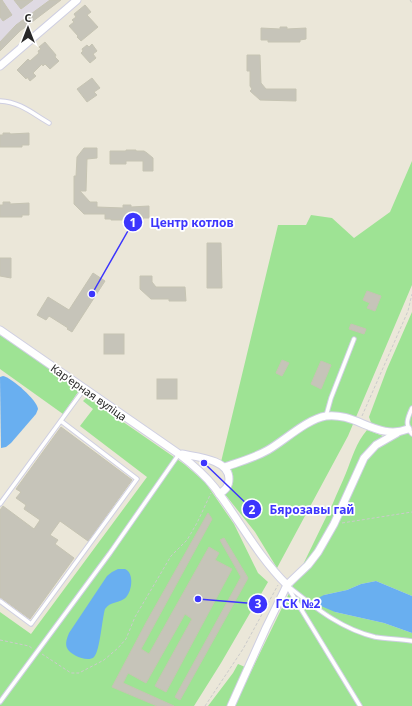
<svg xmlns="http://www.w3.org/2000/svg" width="412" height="706" viewBox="0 0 412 706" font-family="'Noto Sans',sans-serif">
	<rect width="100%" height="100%" fill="#ebe7d9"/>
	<polygon fill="#dfdae3" points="0,0 61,0 20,31 0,51"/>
	<g fill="#9ee394">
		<polygon points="412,161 412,285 348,436 277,568 255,532 224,493 233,484 232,471 221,462 278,225 306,225 311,215 332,218 354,238 390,212"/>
		<path d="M412,312V596L376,581L361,584L347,590L324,595L335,612L384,623L412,633V706H208L233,673L238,664L245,667L242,690L333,503C337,493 342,483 346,473C352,458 356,443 367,430L383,436L405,433L372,425L369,417L387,369Z"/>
		<polygon points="0,335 77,386 78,392 63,414 0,369"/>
		<polygon points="87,397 184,464 205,482 234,524 258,573 268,582 221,663 194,706 0,706 0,612 31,634 147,477 80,426 93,409 83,401"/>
	</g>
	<g fill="#69aff0">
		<path d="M3,376C12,378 37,400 38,409L36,414L11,443L6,447L1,448L0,377Z"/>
		<path d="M118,569C119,569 124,569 125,569C135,573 132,594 124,599C116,604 111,601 105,609C102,619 100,651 94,657C88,663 70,655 67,648C65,643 67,638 69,633L107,576L112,572Z"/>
		<polygon points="376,581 412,596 412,633 384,623 335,612 321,606 318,604 318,600 320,597 324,595 347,590 361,584"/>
	</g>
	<g fill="#c6c4b9" stroke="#c6c4b3">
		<polygon points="0,0 2,0 12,15 3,21 0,17"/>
		<polygon points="14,0 33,0 21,9"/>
		<polygon points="50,0 61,0 20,31 0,51 0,42 16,25"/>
		<polygon points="85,5 91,12 87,15 98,27 81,41 77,37 78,36 69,26 74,22 72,20 76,17 74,14"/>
		<polygon points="280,27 287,27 287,29 306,28 306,39 300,40 300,42 268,42 268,40 261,40 261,28 280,29"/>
		<polygon points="45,42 56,55 55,57 59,61 50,69 45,64 43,66 42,64 33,73 36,76 30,81 27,77 26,79 17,70 28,59 30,61 39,53 38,51 41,49 39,47"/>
		<polygon points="92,44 97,51 93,54 96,58 90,63 81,53 83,51 82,49 87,45 89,47"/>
		<polygon points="247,55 260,55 261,83 266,89 296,89 296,101 260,100 250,91 252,89 250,86 250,71 247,71"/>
		<polygon points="92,78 100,88 94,92 97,95 87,102 77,89"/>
		<polygon points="3,133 10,133 10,134 29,133 29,145 22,145 22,147 0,147 0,135 3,135"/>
		<polygon points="84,148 97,148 97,158 87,159 86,191 80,191 90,202 97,202 97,207 123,208 123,205 131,205 131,207 149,206 149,218 143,218 143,220 111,220 111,219 105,219 105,214 84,214 74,204 74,176 76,176 77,157"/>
		<polygon points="126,150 136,150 136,151 144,151 147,153 153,158 153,171 143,171 143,161 126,161 126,164 110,164 110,151 126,151"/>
		<polygon points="3,202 10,202 10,204 29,203 29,215 22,215 22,217 0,217 0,205 3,205"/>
		<polygon points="207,243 221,243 222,288 207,288"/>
		<polygon points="0,258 11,258 11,278 0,276"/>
		<polygon points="93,273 105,281 72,332 67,329 68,328 49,316 46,320 37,315 48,297 69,310"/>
		<polygon points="140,276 152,276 152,282 156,287 185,287 186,301 169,301 169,299 151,299 140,289"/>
		<polygon points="367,291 381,296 375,311 367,308 370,303 363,300"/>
		<polygon points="351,324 366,329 364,334 349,329"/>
		<rect x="104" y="334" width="20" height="20"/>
		<polygon points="282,360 289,363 282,376 276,373"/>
		<polygon points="321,361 331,365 321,389 311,384"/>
		<rect x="157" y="379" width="20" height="20"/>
		<polygon points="61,427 132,480 88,541 60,521 50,535 58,540 55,544 74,558 30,619 0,597 0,510 3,506 34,529 40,520 24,509 26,505 16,498 21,492 16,489"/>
		<polygon points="208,513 212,519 141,649 149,654 209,547 219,553 215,560 232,569 166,692 155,686 192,619 185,614 146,683 128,673 123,683 174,706 157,706 112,687 147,621"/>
		<polygon points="224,538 248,578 180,700 175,697 241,577 220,540"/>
	</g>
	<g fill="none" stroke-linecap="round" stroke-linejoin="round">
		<g stroke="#cfcfe2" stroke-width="5.5">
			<g id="service">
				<path d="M0,101C20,102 32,113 49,123"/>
				<path d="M412,408C408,417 404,425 412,434"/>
				<polyline points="326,416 331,398 354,339"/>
				<polyline points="0,504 84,389"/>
				<polyline points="287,586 360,706"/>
				<path d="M289,587C316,608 341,629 375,637C387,639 400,639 412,641"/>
				<polyline points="0,601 31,624 137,479 61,421"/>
				<polyline points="0,702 110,553 179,454"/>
			</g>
		</g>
		<g stroke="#cfcfe2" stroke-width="9">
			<g id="minor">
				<polyline points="0,66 77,0"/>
				<path d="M0,330L179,454C192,464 205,475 215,488C239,520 258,556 287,585"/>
				<path d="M182,454C196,457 229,459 229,479C229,487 225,490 219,494"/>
				<path d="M225,467C239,462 254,458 268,450C284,441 307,419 326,416C356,412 378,441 408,429"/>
				<polyline points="231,706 266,628 287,585 308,565 318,552 334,524 364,458 376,445 397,433"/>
			</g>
		</g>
		<g stroke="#cbcbcb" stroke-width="1" stroke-dasharray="3 2" stroke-linecap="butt">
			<polyline points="410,0 412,3"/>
			<polyline points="362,416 408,311 412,294"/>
			<polyline points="342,523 412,512"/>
			<polyline points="0,640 29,646 33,649"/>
			<polyline points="42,654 71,673 79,673 104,660 118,648 126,639 135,617 171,556 187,540 197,523 211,493"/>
			<polyline points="205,706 243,649 278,585"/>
		</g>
		<use href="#service" stroke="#fff" stroke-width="3.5"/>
		<use href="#minor" stroke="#fff" stroke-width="7"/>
	</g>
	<g text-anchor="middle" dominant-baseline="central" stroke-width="3.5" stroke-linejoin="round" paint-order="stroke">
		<g font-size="11" fill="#282828" stroke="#fff">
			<text transform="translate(89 392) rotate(35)">Карʼерная вуліца</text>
		</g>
	</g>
	<path fill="none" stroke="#3c35fd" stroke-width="1.5" d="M92 294L133 222M204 463L252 509M198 599L258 604"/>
	<g fill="#3c35fd" stroke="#fff" stroke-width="1.5">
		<circle cx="92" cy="294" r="4"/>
		<circle cx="204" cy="463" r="4"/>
		<circle cx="198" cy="599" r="4"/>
		<circle cx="133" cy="222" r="10"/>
		<circle cx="252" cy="509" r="10"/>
		<circle cx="258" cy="604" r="10"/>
	</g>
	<g font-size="12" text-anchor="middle" font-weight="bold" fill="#fff">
		<text x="133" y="227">1</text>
		<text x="252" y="514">2</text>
		<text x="258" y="608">3</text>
	</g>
	<g font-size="12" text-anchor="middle" font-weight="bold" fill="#3c35fd" stroke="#fff" stroke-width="3.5" stroke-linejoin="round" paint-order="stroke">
		<text x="192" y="227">Центр котлов</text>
		<text x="312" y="514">Бярозавы гай</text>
		<text x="298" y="608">ГСК №2</text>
	</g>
	<g transform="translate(28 28)" stroke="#ffffff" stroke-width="3" paint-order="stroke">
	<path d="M0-3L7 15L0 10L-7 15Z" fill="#282828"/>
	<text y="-6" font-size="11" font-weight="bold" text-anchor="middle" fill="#282828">С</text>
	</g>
</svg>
